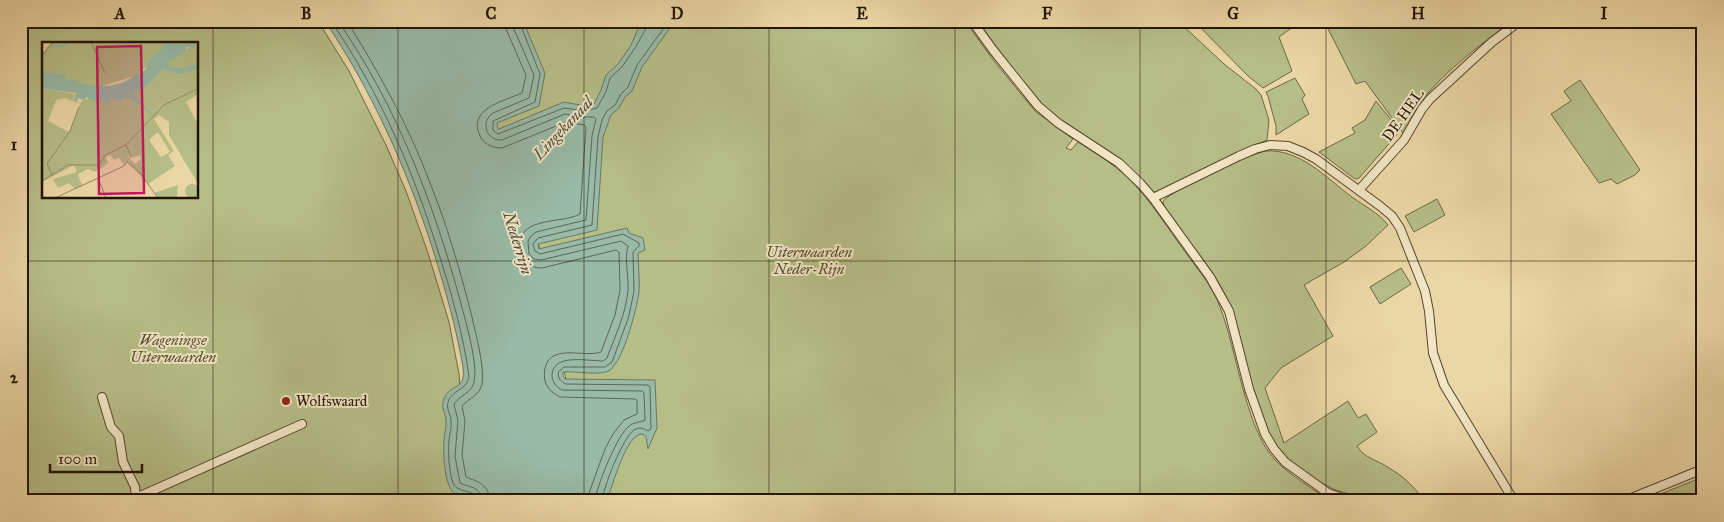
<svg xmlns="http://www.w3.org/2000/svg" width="1724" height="522" viewBox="0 0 1724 522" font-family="'IM FELL Great Primer',serif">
	<rect width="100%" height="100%" fill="#ebd7a5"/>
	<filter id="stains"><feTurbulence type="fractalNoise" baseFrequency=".004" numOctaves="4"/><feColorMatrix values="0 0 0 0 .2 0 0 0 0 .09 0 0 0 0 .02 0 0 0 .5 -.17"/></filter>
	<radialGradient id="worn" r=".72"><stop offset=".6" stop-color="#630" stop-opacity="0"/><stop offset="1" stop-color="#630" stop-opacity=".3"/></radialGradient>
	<g fill="#b6be87" stroke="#6c6846" fill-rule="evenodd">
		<path d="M21,21H318L349,71L386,145L406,191L428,253L449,322L459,374L471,501H21ZM44,44H198V198H44Z"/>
		<path d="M444,21H965L994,61L1035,111L1073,139L1066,148L1071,150L1078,142C1097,154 1115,165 1130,180C1152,202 1168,229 1186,253C1198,270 1213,287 1220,307C1237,350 1245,428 1275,460C1291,476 1312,488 1330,501H572L566,380L539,246L496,127Z"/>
		<path d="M978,21H1178L1224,64L1256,89L1261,95L1269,120L1267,140L1242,150L1161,192H1151C1141,184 1135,172 1125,164C1106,146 1081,137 1061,121C1026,94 1003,56 978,21Z"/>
		<polygon points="1194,21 1301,21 1279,37 1292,71 1263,88 1248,76"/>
		<path d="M1324,21H1511C1481,45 1447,69 1423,99C1415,109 1410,122 1403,133L1365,81L1356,84Z"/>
		<polygon points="1295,78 1305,95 1302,99 1309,114 1276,135 1276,126 1268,96 1266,92"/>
		<polygon points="1580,80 1640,170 1635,175 1617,184 1611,179 1599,183 1551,114 1571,101 1564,91"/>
		<polygon points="1376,101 1400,131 1359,178 1355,179 1319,152 1355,133 1352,128 1365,120"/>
		<path d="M1266,151C1301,149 1326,178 1352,197C1364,206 1379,213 1388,225L1366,246L1344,262L1304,285L1333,336L1281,368L1265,388L1284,443L1348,401L1358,418L1366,414L1377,432L1357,446C1365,459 1376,459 1389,468C1403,476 1415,487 1424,501H1369C1359,495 1347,494 1336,490C1325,486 1294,467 1285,458C1248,419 1249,346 1227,298C1211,265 1184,237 1164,207L1163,201C1174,189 1248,155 1266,151Z"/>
		<polygon points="1437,199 1445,215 1414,232 1405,216"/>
		<polygon points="1401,268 1411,284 1380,304 1370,287"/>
		<polygon points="1703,477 1703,501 1643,501"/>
	</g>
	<path fill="#98baa7" stroke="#697766" d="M325,21H523L545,73L539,106L497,123L498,129H499L564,102L585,106L594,104L601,90L606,75L618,64L631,45L637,31L644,21H675L642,67L632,91L625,97L619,108L611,115L603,137L597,230L538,244L539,249L627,228L629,233L643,238L645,250L638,253C638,266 640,279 639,292C637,307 622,369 606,372C594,375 576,371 563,372V376L565,379L655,380L657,428L648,449L646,437L643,434C626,432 613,487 606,501H471L470,497C465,496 459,496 455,494C444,487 443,452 444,440C444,434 447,427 446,421C446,413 440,407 444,399C451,382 466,392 463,367C456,327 445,288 433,250C407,169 372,91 325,21Z"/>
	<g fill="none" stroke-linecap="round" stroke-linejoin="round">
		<g stroke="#5e6656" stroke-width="1">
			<path d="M331,21C379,91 413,170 438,251C451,292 463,333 469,376C467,391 452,389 448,402C446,409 451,415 451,421C452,428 449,435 449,441C448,454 449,468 452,480C456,496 475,486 476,501"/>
			<path d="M338,21C399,109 437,212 464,315C468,330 478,367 474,382C472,393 460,395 454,404L458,421L455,456L460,483C470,488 481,486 482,501"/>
			<path d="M347,21C379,73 409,126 430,183C447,225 460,270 471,313C475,331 485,367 482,384C479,396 469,398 462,406L465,421L462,455L466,477C478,482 489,484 490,501"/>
			<path d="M505,21L506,29L526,75L522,93C504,101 465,109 481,138C486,145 493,148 502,148L566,122L584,125L586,127L580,214C562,224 519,216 520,246C520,251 521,256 524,261C529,266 535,268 542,268L616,250L619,252L620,290L615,315L601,352C584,358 551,343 545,368C544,373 544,379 546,384C549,390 554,394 560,397L635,399L637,400V414L624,420L613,434L605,449L589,493L588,501"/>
			<path d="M512,21L513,27L534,75L529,98L493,113C480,122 486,141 502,140L565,114L585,117H594L596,119L592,136L586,220L536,232L531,236L528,241L529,254L534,259L541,260L621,241L628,246C624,260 629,275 628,290C626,314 615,336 607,358L603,361C588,361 553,353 552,375C552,382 556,387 562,390L642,391L644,393L645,420C639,423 632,422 627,428C617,437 596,487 595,501"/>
			<polyline points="519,21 540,74 535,102 493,121 493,130 498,134 564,108 585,111 597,108 606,92 610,78 622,67 635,48 648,25 648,21"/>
			<path d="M602,501C603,488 623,437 634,430C639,427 643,428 648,431L651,429L650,387L648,385L565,384L559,379L558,372L564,367H605L612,362L628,319L631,306L634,291L633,252L639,246V243L623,234L540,254L535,251L533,244L538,238L592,225L598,137L602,120L607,111L615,105L621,94L628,87L637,65L669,21"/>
		</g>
		<g stroke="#55442d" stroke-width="10">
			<g id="minor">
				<polyline points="972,21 993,50 1038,106 1058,123 1119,163 1140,183 1153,198 1210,277 1229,311 1249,389 1265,434 1274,449 1285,462 1328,493 1342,498 1357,501"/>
				<polyline points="1359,190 1404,140 1422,109 1430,99 1492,42 1520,21"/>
				<polyline points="1153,198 1239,156 1255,149 1270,145 1288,146 1303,152 1316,159 1380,206 1392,216 1400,228 1425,291 1429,311 1433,353 1444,385 1514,501"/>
				<polyline points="102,397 111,427 119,436 123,462 135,487 136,498"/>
				<polyline points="129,501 302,424"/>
				<polyline points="1624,501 1703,469"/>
			</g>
		</g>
		<use href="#minor" stroke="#f2e5c4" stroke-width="8"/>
	</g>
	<path fill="none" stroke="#231305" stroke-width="1" stroke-opacity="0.55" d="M213,21V501M398,21V501M584,21V501M769,21V501M955,21V501M1140,21V501M1326,21V501M1511,21V501M21,261H1703"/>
	<circle fill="#8f2418" stroke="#f2e5c4" stroke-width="2" cx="286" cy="401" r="5"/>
	<g text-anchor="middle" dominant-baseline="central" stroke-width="4" stroke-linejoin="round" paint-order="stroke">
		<g font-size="15" fill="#231305" stroke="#f2e5c4">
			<text transform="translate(1403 115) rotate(-55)">DE HEL</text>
		</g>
		<g font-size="15" font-style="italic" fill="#564f32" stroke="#f2e5c4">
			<text x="809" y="252">Uiterwaarden<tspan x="809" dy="17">Neder-Rijn</tspan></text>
			<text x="173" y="340">Wageningse<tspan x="173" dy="17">Uiterwaarden</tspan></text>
		</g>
		<g font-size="15" fill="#231305" stroke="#f2e5c4" text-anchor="start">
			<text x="296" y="401">Wolfswaard</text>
		</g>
		<g font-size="16" font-style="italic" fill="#4c4d3e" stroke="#f2e5c4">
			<text transform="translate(563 128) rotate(-47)">Lingekanaal</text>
			<text transform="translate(518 243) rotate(73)">Nederrijn</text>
		</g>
	</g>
	<g transform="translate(42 42)">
		<rect width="156" height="156" fill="#ebd7a5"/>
		<path d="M9,0H122L126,6L93,34L57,45L0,38V12ZM156,0V52L144,60L156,82V142L127,93V80L117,73L112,77L132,109L126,113L133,124L106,142L86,120L88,117L93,122L99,117L98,113L91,116L88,113L82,123L77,116L72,118L68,113L64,115L66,121L58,127L52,130L46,127L36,132L40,144L33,147L27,141L16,146L11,137L35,130L32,123L0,140V47L33,52L31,58L36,59L35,61L23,56L14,58L6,79L27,90L40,58L68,53ZM116,90L128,110L119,115L107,98ZM143 149a7 7 0 1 1 14 0a7 7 0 1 1-14 0ZM136,143L135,156H116L112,151Z" fill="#b6be87" fill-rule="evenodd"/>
		<path d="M122,0H153L152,6L144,5V9L127,19V25L141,27L156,21V28L136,32L121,27L101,47L91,51L111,74L89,56H80L79,60L68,57V61H64L56,56L53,60L44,55L43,58L36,56L35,59L32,58L34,51L0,47V30L22,32L25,38L36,37V41L47,43L67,44L80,41L103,28L108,17L123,4Z" fill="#98baa7"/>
		<path fill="none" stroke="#98baa7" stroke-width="2.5" d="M7,5L21,4L27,0"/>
		<path fill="none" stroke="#9b8965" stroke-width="1" d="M49,0L63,31M0,14L11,0M85,120L98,131L116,156M10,133L5,122L28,89L37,65M56,136L64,156M0,139L26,123H57L63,113L84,103L122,63L157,46M13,156L82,124L89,114L84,103"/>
		<path fill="#c2185b" fill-opacity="0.15" stroke="#c2185b" stroke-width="2.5" d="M99,4L102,151L57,152L55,5Z"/>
		<rect width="156" height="156" fill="none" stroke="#231305" stroke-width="2.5"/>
	</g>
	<rect width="1724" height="522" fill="none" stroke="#ebd7a5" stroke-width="55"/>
	<path d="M50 464v8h92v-8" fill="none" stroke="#231305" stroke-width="2.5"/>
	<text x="58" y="464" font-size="15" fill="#231305" stroke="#f2e5c4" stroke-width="4" paint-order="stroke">100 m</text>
	<rect x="28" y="28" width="1668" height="466" fill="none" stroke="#231305" stroke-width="2"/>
	<g font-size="16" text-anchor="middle" font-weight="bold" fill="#231305">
		<text x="120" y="19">A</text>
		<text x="306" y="19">B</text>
		<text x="491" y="19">C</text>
		<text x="677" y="19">D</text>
		<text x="862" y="19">E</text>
		<text x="1047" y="19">F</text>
		<text x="1233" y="19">G</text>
		<text x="1418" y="19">H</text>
		<text x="1604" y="19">I</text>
		<text x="14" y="150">1</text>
		<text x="14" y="383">2</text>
	</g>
	<rect width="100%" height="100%" filter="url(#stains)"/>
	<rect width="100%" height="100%" fill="url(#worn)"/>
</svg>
